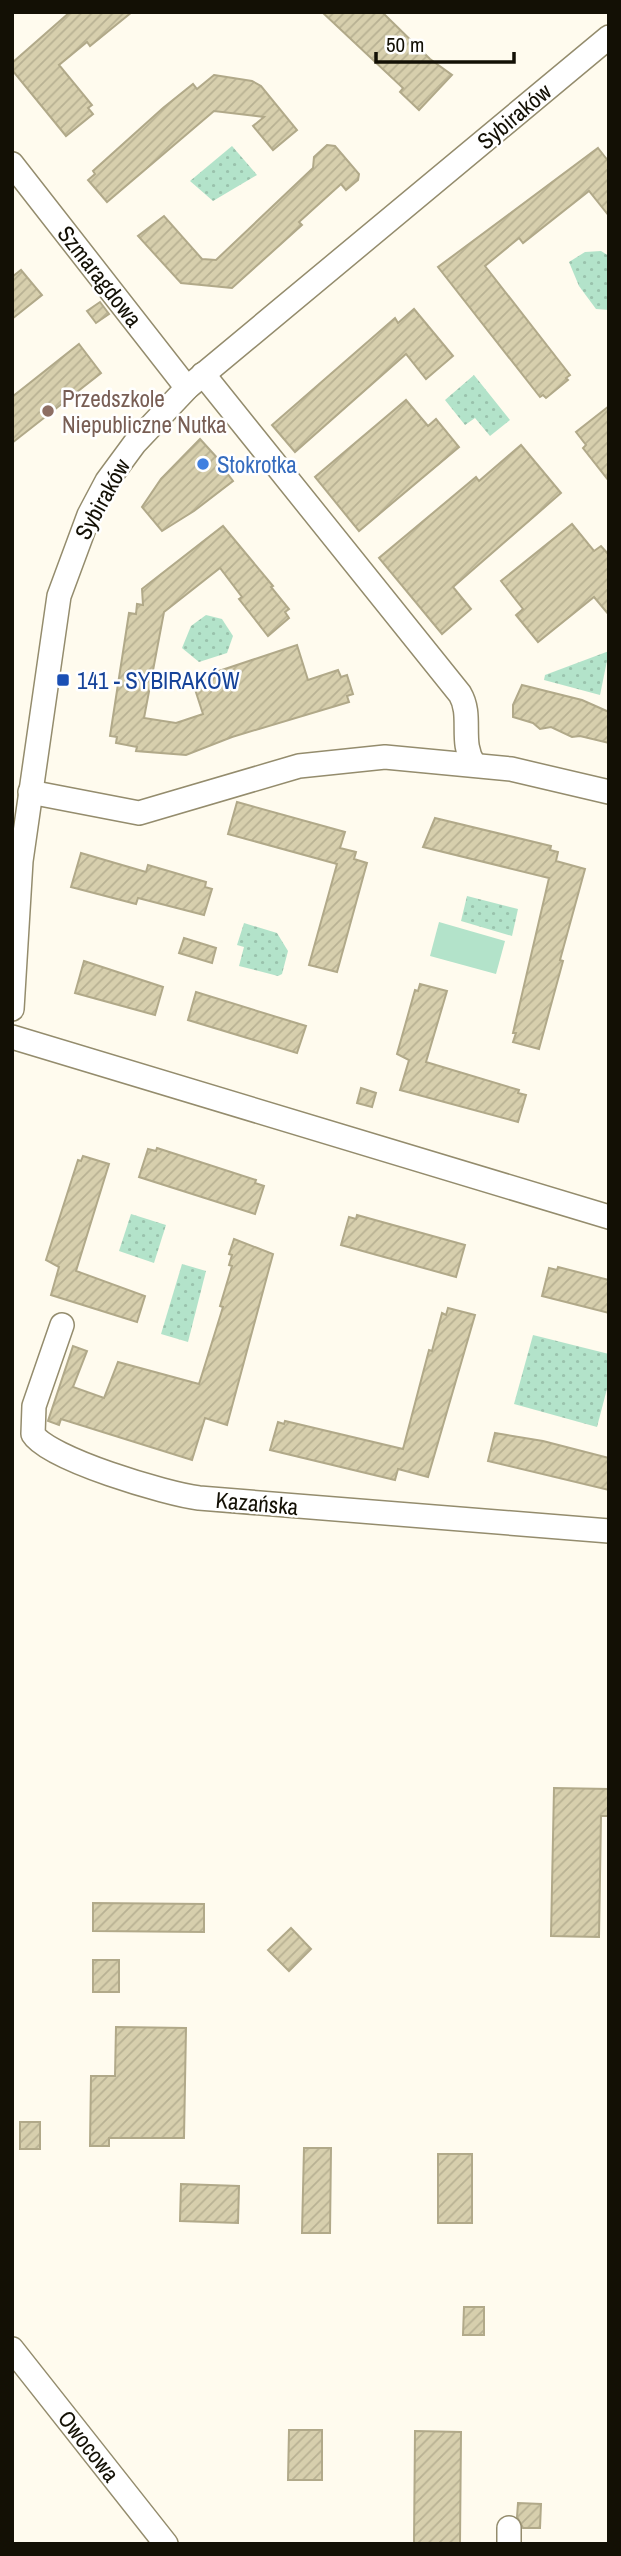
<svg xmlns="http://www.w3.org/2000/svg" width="621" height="2556" viewBox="0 0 621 2556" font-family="'Archivo Narrow',sans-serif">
	<defs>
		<pattern id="park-dots" width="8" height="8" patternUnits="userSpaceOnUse" patternTransform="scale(1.75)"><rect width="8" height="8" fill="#b3e3ca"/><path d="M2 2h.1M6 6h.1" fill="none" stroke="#99c2ac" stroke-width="1.8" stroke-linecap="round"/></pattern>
		<pattern id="building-hatch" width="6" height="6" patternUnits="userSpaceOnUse" patternTransform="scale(1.75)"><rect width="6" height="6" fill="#d7cfad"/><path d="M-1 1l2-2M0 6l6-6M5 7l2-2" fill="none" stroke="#b8b193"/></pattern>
	</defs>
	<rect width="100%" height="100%" fill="#fffbee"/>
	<polygon fill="#b3e3ca" points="439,922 505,941 496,974 430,956"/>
	<g fill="url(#park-dots)">
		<polygon points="232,146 257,175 213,201 190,181"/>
		<polygon points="601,251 609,256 609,310 596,309 579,286 569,262 585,252"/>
		<polygon points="474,375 510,420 490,436 475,418 465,425 445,400"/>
		<polygon points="206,615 222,619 233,636 227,653 199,662 182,648 191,626"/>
		<polygon points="609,651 600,695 544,680 545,675"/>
		<polygon points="467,896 518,909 512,936 461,921"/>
		<polygon points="244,923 277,933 288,951 282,974 278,976 239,966 244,947 237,945"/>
		<polygon points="131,1214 166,1225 154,1263 119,1251"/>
		<polygon points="182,1264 206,1271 188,1342 161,1334"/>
		<polygon points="533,1335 609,1354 609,1381 597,1427 514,1404"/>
	</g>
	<g fill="url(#building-hatch)" stroke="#b1a989" stroke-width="2">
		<polygon points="70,12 132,12 90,46 87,42 59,65 92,105 88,108 93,114 66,136 12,70 12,63"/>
		<polygon points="322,12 382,12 430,59 452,75 419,110 400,92 403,88"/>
		<polygon points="214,75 252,81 261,86 297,130 273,150 253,126 264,117 214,111 107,202 88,180 95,174 93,171 163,108 193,84 197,89"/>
		<polygon points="327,145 335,146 359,174 358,180 346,190 341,184 299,222 302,225 232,288 181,283 138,236 164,216 202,259 216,260 313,168 314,157"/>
		<polygon points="598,148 609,162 609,216 589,191 523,243 519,238 485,266 570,375 566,378 568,380 546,398 543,395 540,397 438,267"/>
		<polygon points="21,270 42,295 12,319 12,277"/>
		<polygon points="100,302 109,314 96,323 87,311"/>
		<polygon points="414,309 453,356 426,379 406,354 295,452 272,425 395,318 398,323"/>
		<polygon points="79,344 101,373 12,443 12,397"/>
		<polygon points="406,400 428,426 436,419 459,447 359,531 315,477"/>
		<polygon points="609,406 609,481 583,448 586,445 576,432"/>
		<polygon points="200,439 230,472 227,473 233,481 194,511 162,531 142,507 161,479"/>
		<polygon points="521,445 561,493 453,587 471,609 442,634 379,558 476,477 479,481"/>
		<polygon points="572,524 594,551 601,546 609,555 609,615 594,597 538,642 516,615 523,609 501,581"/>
		<polygon points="223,526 273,586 271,587 289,609 285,612 289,618 268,636 239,599 242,597 220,568 164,612 144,718 176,723 203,714 192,680 297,645 308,680 338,670 341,677 347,675 353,694 347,696 349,702 232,737 186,755 136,751 137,747 116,743 117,737 110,736 129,613 136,614 137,604 143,605 142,589"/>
		<polygon points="522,685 582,700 609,712 609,743 580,736 572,737 551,727 540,729 533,723 513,717 513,705"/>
		<polygon points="237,802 345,832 340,848 356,852 354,859 367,863 337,972 309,965 337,864 228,834"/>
		<polygon points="435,818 551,846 550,850 558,852 556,861 585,869 560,960 563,961 539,1049 513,1042 516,1033 513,1033 549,878 423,847"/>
		<polygon points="81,853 146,872 148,865 206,882 205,887 212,889 204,915 138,898 136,904 71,887"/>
		<polygon points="184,938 216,948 212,963 179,953"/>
		<polygon points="84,961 163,987 155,1015 75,993"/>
		<polygon points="420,984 447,991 426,1062 519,1090 518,1093 526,1095 518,1122 400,1090 409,1060 397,1054 415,990 418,991"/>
		<polygon points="196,992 306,1026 297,1053 188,1020"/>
		<polygon points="361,1088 376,1093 372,1107 357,1103"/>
		<polygon points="157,1148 256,1180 255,1183 264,1186 255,1214 139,1177 148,1149 156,1151"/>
		<polygon points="83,1156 109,1164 76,1271 145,1296 137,1322 51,1295 59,1267 46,1260 78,1160 81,1161"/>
		<polygon points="357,1215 465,1245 456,1277 341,1245 349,1217 356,1219"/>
		<polygon points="234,1239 273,1254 227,1425 205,1418 192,1460 61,1419 59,1425 48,1421 73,1346 87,1351 73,1387 104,1398 118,1362 199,1384 223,1307 220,1306 232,1266 229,1265 232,1255 229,1254"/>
		<polygon points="558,1267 609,1280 609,1313 542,1296 549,1268 557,1270"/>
		<polygon points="448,1308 475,1315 428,1477 398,1469 395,1480 270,1450 278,1422 284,1424 285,1421 403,1449 429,1350 432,1351 442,1313 446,1315"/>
		<polygon points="495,1433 543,1441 609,1458 609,1490 488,1461"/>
		<polygon points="554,1788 609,1789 609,1816 601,1816 599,1937 551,1936"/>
		<polygon points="93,1903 204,1904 204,1932 93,1931"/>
		<polygon points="291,1928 311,1949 289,1971 268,1950"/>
		<rect x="93" y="1960" width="26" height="32"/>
		<polygon points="116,2027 186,2028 184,2138 109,2138 109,2146 90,2146 91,2076 115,2076"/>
		<rect x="20" y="2122" width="20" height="27"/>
		<polygon points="304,2148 331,2148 330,2233 302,2233"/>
		<rect x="438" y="2154" width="34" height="69"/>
		<polygon points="181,2184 239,2186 238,2223 180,2221"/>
		<polygon points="464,2307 484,2307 484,2335 463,2335"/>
		<polygon points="289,2430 322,2430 322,2480 288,2480"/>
		<polygon points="415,2431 461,2432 460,2544 414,2544"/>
		<polygon points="518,2503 541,2504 540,2528 523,2528 517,2517"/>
	</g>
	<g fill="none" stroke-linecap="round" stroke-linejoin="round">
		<g stroke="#948c6d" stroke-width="26">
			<g id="minor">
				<polyline points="12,164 187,388"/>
				<path d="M203,374L460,694C473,716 459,742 474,764"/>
				<polyline points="30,792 139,813 299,766 385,757 511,769 609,792"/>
				<polyline points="12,1009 21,861 59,596 89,515 107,481 135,443 187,388 609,37"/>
				<polyline points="12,1037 609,1217"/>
				<path d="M62,1325L34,1406L33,1434C48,1459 167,1494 199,1498L609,1531"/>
				<polyline points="12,2349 166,2544"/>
				<polyline points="509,2544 509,2528"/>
			</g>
		</g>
		<use href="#minor" stroke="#fff" stroke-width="23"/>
	</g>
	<circle fill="#8d6e63" stroke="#fff" stroke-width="2.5" cx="48" cy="411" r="7"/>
	<circle fill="#3f7fe0" stroke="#fff" stroke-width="2.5" cx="203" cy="464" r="7"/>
	<rect fill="#1a4fb4" stroke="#fff" stroke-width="2.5" x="56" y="673" width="14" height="14" rx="3.5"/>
	<g text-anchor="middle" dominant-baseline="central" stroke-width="5" stroke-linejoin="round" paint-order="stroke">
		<g font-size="23" fill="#131005" stroke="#fff">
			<text transform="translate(514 116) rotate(-40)">Sybiraków</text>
			<text transform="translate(100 276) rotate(52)">Szmaragdowa</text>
			<text transform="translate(102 499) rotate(-61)">Sybiraków</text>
			<text transform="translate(257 1503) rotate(5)">Kazańska</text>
			<text transform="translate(89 2446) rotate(52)">Owocowa</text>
		</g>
		<g font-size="23" fill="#785e54" stroke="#fff" text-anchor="start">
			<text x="62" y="398">Przedszkole<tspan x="62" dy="26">Niepubliczne Nutka</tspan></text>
		</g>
		<g font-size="23" fill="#366cbe" stroke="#fff" text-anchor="start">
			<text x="217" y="464">Stokrotka</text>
		</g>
		<g font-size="23" fill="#164399" stroke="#fff" text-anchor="start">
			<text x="77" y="680">141 - SYBIRAKÓW</text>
		</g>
	</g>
	<rect width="621" height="2556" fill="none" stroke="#131005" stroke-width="28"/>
	<path d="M376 52v10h138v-10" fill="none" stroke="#131005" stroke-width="3.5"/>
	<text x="386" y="52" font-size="21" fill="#131005" stroke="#ffffff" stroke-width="5" paint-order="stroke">50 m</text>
</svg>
